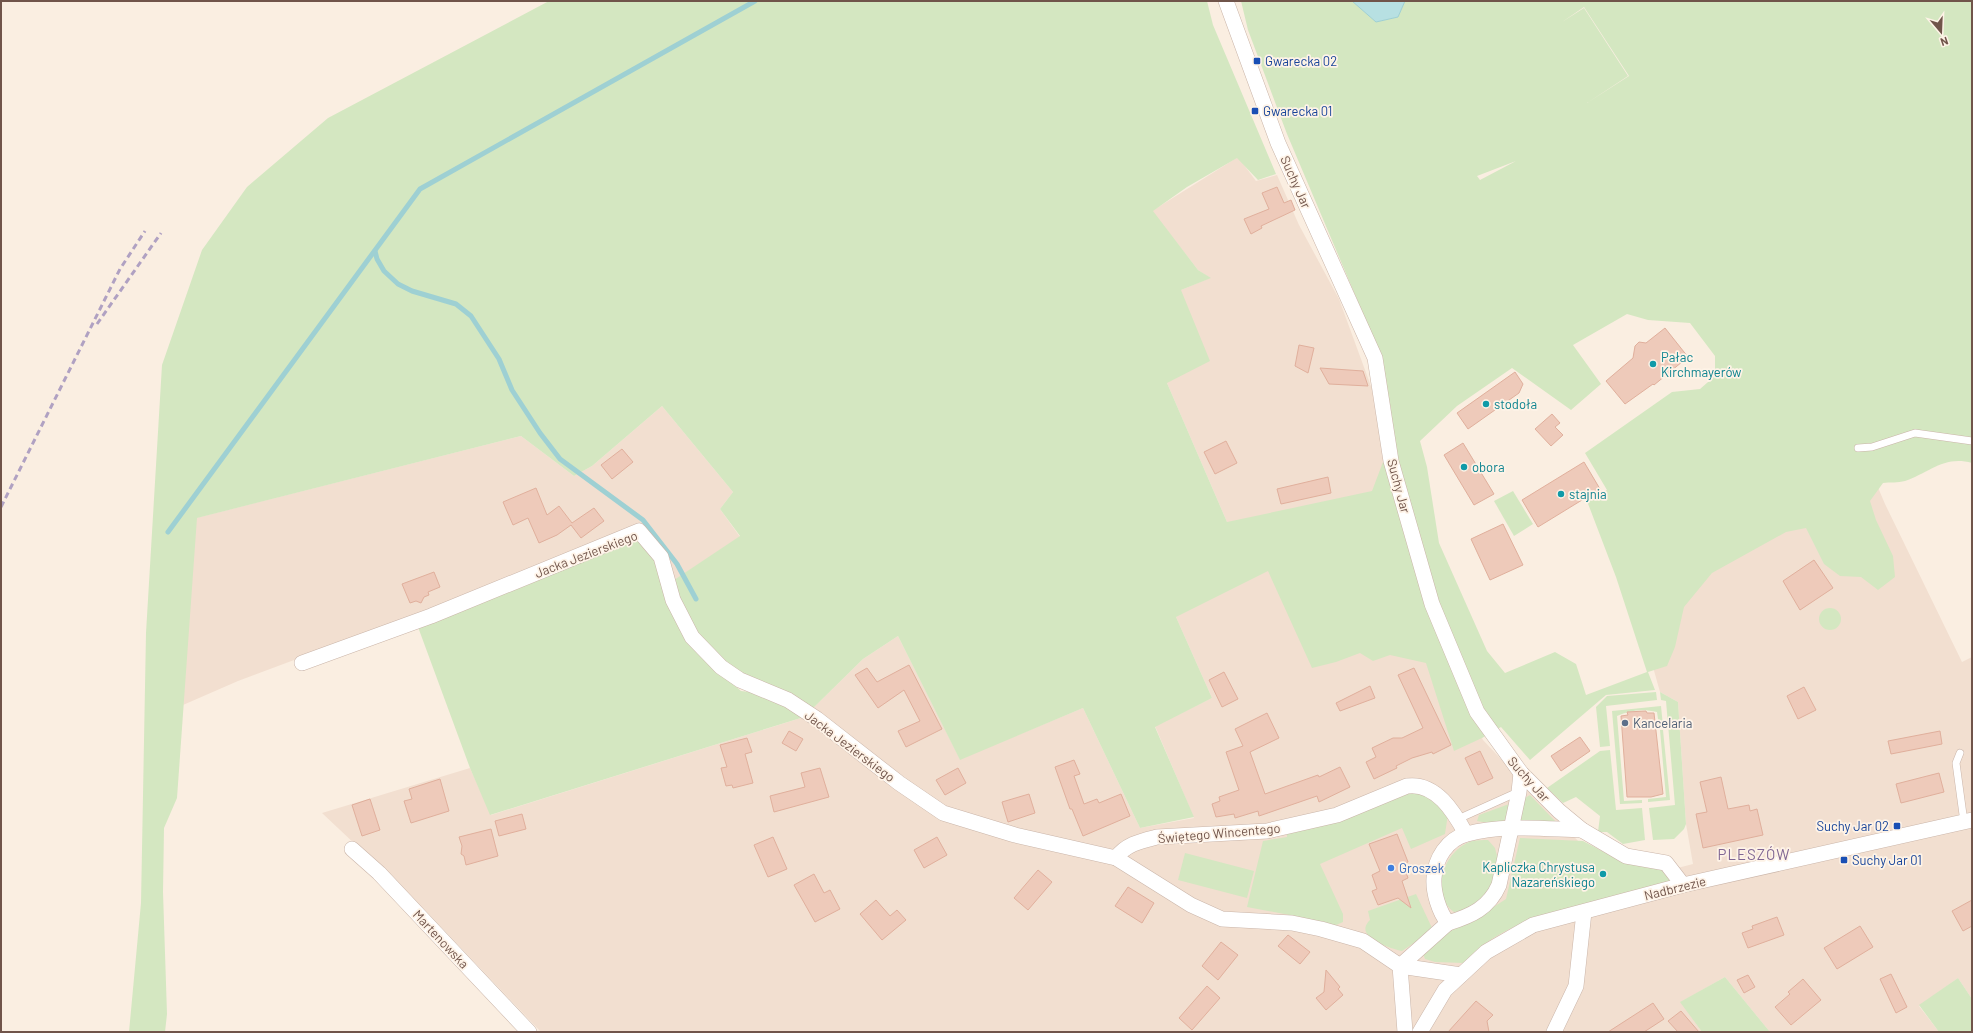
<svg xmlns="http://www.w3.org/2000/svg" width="1973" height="1033" viewBox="0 0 1973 1033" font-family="Barlow,sans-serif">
	<rect width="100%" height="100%" fill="#faeee1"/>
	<g fill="#f2dfd0">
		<polygon points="1238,157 1256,181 1277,175 1299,225 1339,299 1372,389 1388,488 1444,664 1483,740 1579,842 1623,862 1666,871 1693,864 1686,824 1678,702 1660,692 1637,610 1866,459 1885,504 1962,662 1972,657 1972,999 1958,978 1919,1006 1939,1032 1770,1032 1725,977 1681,1002 1702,1032 541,1032 426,911 322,813 470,768 491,815 804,717 863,659 898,636 960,759 1083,708 1140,828 1194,818 1155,726 1212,698 1176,617 1227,522 1167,383 1181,290 1210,278 1198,270 1152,211"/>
		<polygon points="662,406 733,492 720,509 740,537 693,569 674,580 666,547 647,524 532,571 238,681 183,705 196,518 521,436 574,476 592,466"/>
	</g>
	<g fill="#d4e7c1" fill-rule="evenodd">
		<path d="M549,1H1207L1213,25L1276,174L1258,180L1237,158L1187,187L1153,211L1198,270L1211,278L1181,290L1210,361L1167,383L1227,522L1372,491L1383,462L1388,444L1391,409L1375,342L1287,134L1248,30L1241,1H1352L1376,22L1398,17L1405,1H1972V463C1944,455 1929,473 1905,481C1898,483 1890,482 1883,483L1870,501L1876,520L1893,556L1895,577L1878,590L1861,577L1840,576L1824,564L1806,528L1786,532L1712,573L1684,607L1675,647L1667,666L1648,672L1655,690L1606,695L1530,760L1501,727L1482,738L1454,751L1426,663L1390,655L1373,661L1360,653L1336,662L1312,668L1268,571L1176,617L1212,698L1155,727L1194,817L1140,828L1083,708L960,760L898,636L863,659L804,717L490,815L470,768L418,627L637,535L654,560L670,610L693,649L741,691L759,693L752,680L720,660L695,634L679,603L674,580L740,536L720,509L733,492L662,406L592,466L574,476L521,436L197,518L177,798L164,828L163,892L167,1014L165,1032H129L141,903L146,633L162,365L202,250L247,187L328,118ZM1584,7L1629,76L1587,103L1628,76L1584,8L1562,22ZM1516,161L1480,180L1477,176ZM1627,314L1648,320L1690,323L1715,356V376L1700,389L1672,392L1585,453L1607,490L1587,501L1616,577L1647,672L1586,695L1576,664L1555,652L1505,673L1487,651L1439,543L1427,467L1420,441L1457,406L1512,368L1571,410L1601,384L1573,345Z"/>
		<polygon points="1513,491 1533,524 1514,536 1494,501"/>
		<circle cx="1830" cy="619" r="11"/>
		<polygon points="1656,692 1657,700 1606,706 1610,746 1600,747 1596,707 1607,696"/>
		<polygon points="1660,692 1678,702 1686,824 1684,829 1674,839 1653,840 1649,808 1675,805 1666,701 1661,700"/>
		<path d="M1661,706L1663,726H1659L1657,712C1643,709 1630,710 1617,716L1624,801L1642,800V803L1620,804L1612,711Z"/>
		<polygon points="1660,730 1663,730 1670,800 1648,802 1648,799 1666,797"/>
		<polygon points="1610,750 1616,810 1642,808 1645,840 1623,844 1607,832 1598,832 1600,816 1576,797 1563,803 1547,788 1600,751"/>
		<polygon points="1412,790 1430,795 1448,814 1445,834 1411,849 1402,828 1320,864 1343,914 1343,922 1334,926 1306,923 1305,918 1247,907 1263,841 1287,837 1287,831"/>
		<polygon points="1530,795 1557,823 1518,821 1523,799"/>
		<path d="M1509,804L1508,818C1499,825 1488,823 1477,821L1479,815Z"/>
		<path d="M1520,838L1583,841L1623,862L1666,871L1671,882C1644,889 1618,896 1591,903C1547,914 1495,926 1464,963L1435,962L1425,959L1423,953L1445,934L1478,917L1506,899Z"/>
		<path d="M1488,840L1495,848L1498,860L1497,872L1486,897L1467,911L1454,912C1428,893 1444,850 1472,841C1477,840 1483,840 1488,840Z"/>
		<polygon points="1185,853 1254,871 1247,898 1178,880"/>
		<path d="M1416,894L1433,930L1402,951C1392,949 1352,937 1370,920L1368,911Z"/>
		<polygon points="1725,977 1770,1032 1702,1032 1680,1002"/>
		<polygon points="1958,978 1972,999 1972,1032 1939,1032 1919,1005"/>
	</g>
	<polygon fill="#b7e0e2" stroke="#9ed0d3" points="1352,1 1405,1 1398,17 1376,22"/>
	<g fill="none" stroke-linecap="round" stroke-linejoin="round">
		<g stroke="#9ed0d3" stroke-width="5">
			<polyline points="375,251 377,259 384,271 398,284 412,291 456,304 471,316 499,359 512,390 540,433 560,459 643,520 677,564 696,599"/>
			<polyline points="168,532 420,189 755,1"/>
		</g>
	</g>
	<g fill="#eecaba" stroke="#e0af9c">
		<polygon points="1277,187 1284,203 1291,200 1295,210 1261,226 1262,228 1251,234 1244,219 1269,209 1262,193"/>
		<polygon points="1665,328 1688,357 1654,385 1653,384 1625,404 1606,381 1633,358 1635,346 1639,342 1646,343"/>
		<polygon points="1299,345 1314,348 1308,373 1295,366"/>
		<polygon points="1320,368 1363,371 1368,386 1329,384"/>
		<polygon points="1515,372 1523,384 1519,393 1468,429 1457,413"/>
		<polygon points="1552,414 1560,423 1555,427 1563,435 1551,446 1535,429"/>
		<polygon points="1226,441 1237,463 1215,474 1204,452"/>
		<polygon points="1463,443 1494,494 1474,505 1444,455"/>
		<polygon points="622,449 633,462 612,479 601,465"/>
		<polygon points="1584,462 1600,489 1538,527 1522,500"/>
		<polygon points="1328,477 1331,493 1281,504 1277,489"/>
		<polygon points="536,488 547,515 559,506 572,523 594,508 604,521 581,538 571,525 557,535 539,543 528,518 513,525 503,502"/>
		<polygon points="1503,524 1523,565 1490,580 1471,539"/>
		<polygon points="1814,560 1833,588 1800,610 1783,581"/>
		<polygon points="434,572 440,587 428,592 429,595 424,597 421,603 416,601 410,603 402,584"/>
		<polygon points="909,665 942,729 906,747 898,731 920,721 904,690 878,708 855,675 867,668 877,682"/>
		<polygon points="1414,668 1451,745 1433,754 1432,752 1412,758 1396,766 1397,768 1374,779 1366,762 1376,757 1372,748 1393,738 1402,738 1423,728 1398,675"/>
		<polygon points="1224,672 1238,699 1222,707 1209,680"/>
		<polygon points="1370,686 1375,698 1340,711 1336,703"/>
		<polygon points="1804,687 1816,710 1798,719 1787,696"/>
		<polygon points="1646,711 1647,713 1654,713 1663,794 1651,797 1627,797 1621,716 1628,715 1627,712"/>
		<polygon points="1267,713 1279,738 1250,752 1265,794 1318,775 1319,777 1340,767 1350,787 1319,802 1317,796 1259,816 1258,811 1235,818 1234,814 1216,817 1212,804 1220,801 1219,797 1239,790 1226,752 1243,746 1235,729"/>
		<polygon points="789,731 803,739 796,751 782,743"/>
		<polygon points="1940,731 1942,744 1891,754 1888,741"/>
		<polygon points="1580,737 1590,751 1561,771 1551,756"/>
		<polygon points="747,738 752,752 745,754 753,783 733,788 732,785 726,786 721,768 727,767 720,745"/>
		<polygon points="1480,751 1493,778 1478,785 1465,758"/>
		<polygon points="1074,760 1080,774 1074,776 1084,804 1097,799 1099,803 1121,794 1130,816 1083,836 1072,809 1070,809 1055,767"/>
		<polygon points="820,768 829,797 774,812 770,796 805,787 801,773"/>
		<polygon points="958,768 966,783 945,795 936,780"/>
		<polygon points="1939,773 1944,792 1901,803 1896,784"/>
		<polygon points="1721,777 1728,809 1749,805 1750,811 1757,809 1763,835 1703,848 1696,814 1707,812 1700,782"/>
		<polygon points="440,779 449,811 411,823 404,801 412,799 409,789"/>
		<polygon points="1029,794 1035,813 1008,822 1002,802"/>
		<polygon points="370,799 380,830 362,836 352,805"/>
		<polygon points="522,814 526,829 499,836 495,821"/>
		<polygon points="491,829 498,856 466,865 464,856 461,854 462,846 459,837"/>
		<polygon points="1397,834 1408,862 1403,864 1408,878 1402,881 1411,908 1398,898 1378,905 1372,891 1377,889 1372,875 1380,871 1369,844"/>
		<polygon points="773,837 787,869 768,877 754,845"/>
		<polygon points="937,837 947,855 924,868 914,850"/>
		<polygon points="1038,870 1052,882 1028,910 1014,898"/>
		<polygon points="814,874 824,893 830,890 840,909 815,922 794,885"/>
		<polygon points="1128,887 1154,903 1142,923 1115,906"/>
		<polygon points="876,900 890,916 897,910 906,920 882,940 860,914"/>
		<polygon points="1972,900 1972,926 1963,931 1952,911"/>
		<polygon points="1777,917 1784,935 1748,948 1742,933 1753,929 1752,926"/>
		<polygon points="1860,926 1873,947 1837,969 1824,948"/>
		<polygon points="1288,935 1310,952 1300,964 1278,946"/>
		<polygon points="1221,942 1238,955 1218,980 1202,966"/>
		<polygon points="1326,970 1340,987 1338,989 1343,995 1326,1010 1316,998 1324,992"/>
		<polygon points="1891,974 1907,1007 1896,1013 1880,979"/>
		<polygon points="1748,975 1755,987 1744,993 1737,980"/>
		<polygon points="1803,979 1821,1000 1791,1025 1775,1007 1790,994 1788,992"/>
		<polygon points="1207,986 1220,998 1192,1030 1179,1018"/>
		<polygon points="1476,1001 1493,1015 1487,1021 1489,1032 1448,1032"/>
		<polygon points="1653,1003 1664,1019 1644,1032 1608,1032"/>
		<polygon points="1681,1011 1699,1032 1678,1032 1668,1021"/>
	</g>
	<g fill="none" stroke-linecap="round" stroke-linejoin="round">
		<g stroke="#cab5a9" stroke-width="8">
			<g id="lane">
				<polyline points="1858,448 1872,447 1915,433 1972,441"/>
				<polyline points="1960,753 1956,763 1964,822"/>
				<polyline points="1458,819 1518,792"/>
			</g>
		</g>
		<g stroke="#cab5a9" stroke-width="16">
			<g id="street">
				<polyline points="1226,1 1278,143 1375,358 1391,461 1432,604 1477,712 1521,773 1559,811 1582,830 1626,856 1666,863 1683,885"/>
				<polyline points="302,663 431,616 639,531 661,557 673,600 692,637 721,667 740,680 788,700 817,719 899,783 943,813 1015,835 1116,858 1191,905 1222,919 1292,923 1321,929 1363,941 1400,966 1461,975"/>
				<polyline points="352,849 379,873 529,1032"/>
				<path d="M1116,858C1126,844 1141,841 1157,837L1267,831L1337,815L1407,786C1436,782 1454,812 1466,834"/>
				<path d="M1448,923C1471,916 1489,908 1499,885L1519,792L1521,773"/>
				<path d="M1405,1032L1400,966L1448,923C1439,912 1433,892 1434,878C1435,859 1447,839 1467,834C1503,824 1545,829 1582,830"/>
				<polyline points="1420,1032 1445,990 1486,952 1533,925 1683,885 1972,820"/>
				<polyline points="1554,1032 1576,986 1584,912"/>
			</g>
		</g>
		<use href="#lane" stroke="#fff" stroke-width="7"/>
		<use href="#street" stroke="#fff" stroke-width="15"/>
		<g stroke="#b0a1c2" stroke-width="3" stroke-dasharray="6 4" stroke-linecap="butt">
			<polyline points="97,324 161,233"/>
			<polyline points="1,507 120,269 145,231"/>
		</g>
	</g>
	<g fill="#1a4fb4" stroke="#fef3e7" stroke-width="1.5">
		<rect x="1253" y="57" width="8" height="8" rx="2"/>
		<rect x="1251" y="107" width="8" height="8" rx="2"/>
		<rect x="1893" y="822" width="8" height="8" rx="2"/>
		<rect x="1840" y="856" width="8" height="8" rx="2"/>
	</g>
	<g fill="#0f9aa8" stroke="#fef3e7" stroke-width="1.5">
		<circle cx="1653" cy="364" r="4"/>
		<circle cx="1486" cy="404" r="4"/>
		<circle cx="1464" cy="467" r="4"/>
		<circle cx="1561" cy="494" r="4"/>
		<circle cx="1603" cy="874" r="4"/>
	</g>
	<circle fill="#5c6f8a" stroke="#fef3e7" stroke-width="1.5" cx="1625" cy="723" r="4"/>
	<circle fill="#3f7fe0" stroke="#fef3e7" stroke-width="1.5" cx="1391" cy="868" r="4"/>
	<g text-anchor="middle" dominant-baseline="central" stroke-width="3.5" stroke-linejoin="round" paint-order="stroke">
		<g font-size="13" fill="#164399" stroke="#fef3e7" text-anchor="start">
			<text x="1265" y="61">Gwarecka 02</text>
			<text x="1263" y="111">Gwarecka 01</text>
			<text x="1889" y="826" text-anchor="end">Suchy Jar 02</text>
			<text x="1852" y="860">Suchy Jar 01</text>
		</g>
		<g font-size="13" fill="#70544a" stroke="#fef3e7">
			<text transform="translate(1296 182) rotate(66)">Suchy Jar</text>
			<text transform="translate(1399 486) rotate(75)">Suchy Jar</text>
			<text transform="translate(586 554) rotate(-21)">Jacka Jezierskiego</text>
			<text transform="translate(850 746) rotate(37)">Jacka Jezierskiego</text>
			<text transform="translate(1529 779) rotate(48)">Suchy Jar</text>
			<text transform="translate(1219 833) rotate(-5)">Świętego Wincentego</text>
			<text transform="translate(1675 888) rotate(-14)">Nadbrzezie</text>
			<text transform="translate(441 939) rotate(47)">Martenowska</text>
		</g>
		<g font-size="13" fill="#0d838f" stroke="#fef3e7" text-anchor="start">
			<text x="1661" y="357">Pałac<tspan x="1661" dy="15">Kirchmayerów</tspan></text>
			<text x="1494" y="404">stodoła</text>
			<text x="1472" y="467">obora</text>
			<text x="1569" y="494">stajnia</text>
			<text x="1595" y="867" text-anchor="end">Kapliczka Chrystusa<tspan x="1595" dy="15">Nazareńskiego</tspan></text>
		</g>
		<g font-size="13" fill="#4e5e75" stroke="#fef3e7" text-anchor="start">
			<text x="1633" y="723">Kancelaria</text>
		</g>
		<g font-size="13" fill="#366cbe" stroke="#fef3e7" text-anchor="start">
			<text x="1399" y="868">Groszek</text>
		</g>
		<g font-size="15" letter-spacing="1" fill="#806693" stroke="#fef3e7">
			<text x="1754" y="854">PLESZÓW</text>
		</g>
	</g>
	<rect width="1973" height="1033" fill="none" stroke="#70544a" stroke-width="4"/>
	<g transform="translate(1941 32) rotate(161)" stroke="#fef3e7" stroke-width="3" paint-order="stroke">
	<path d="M0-3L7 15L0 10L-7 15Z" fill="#70544a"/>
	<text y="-6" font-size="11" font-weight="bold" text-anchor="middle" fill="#70544a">N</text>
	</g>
</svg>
